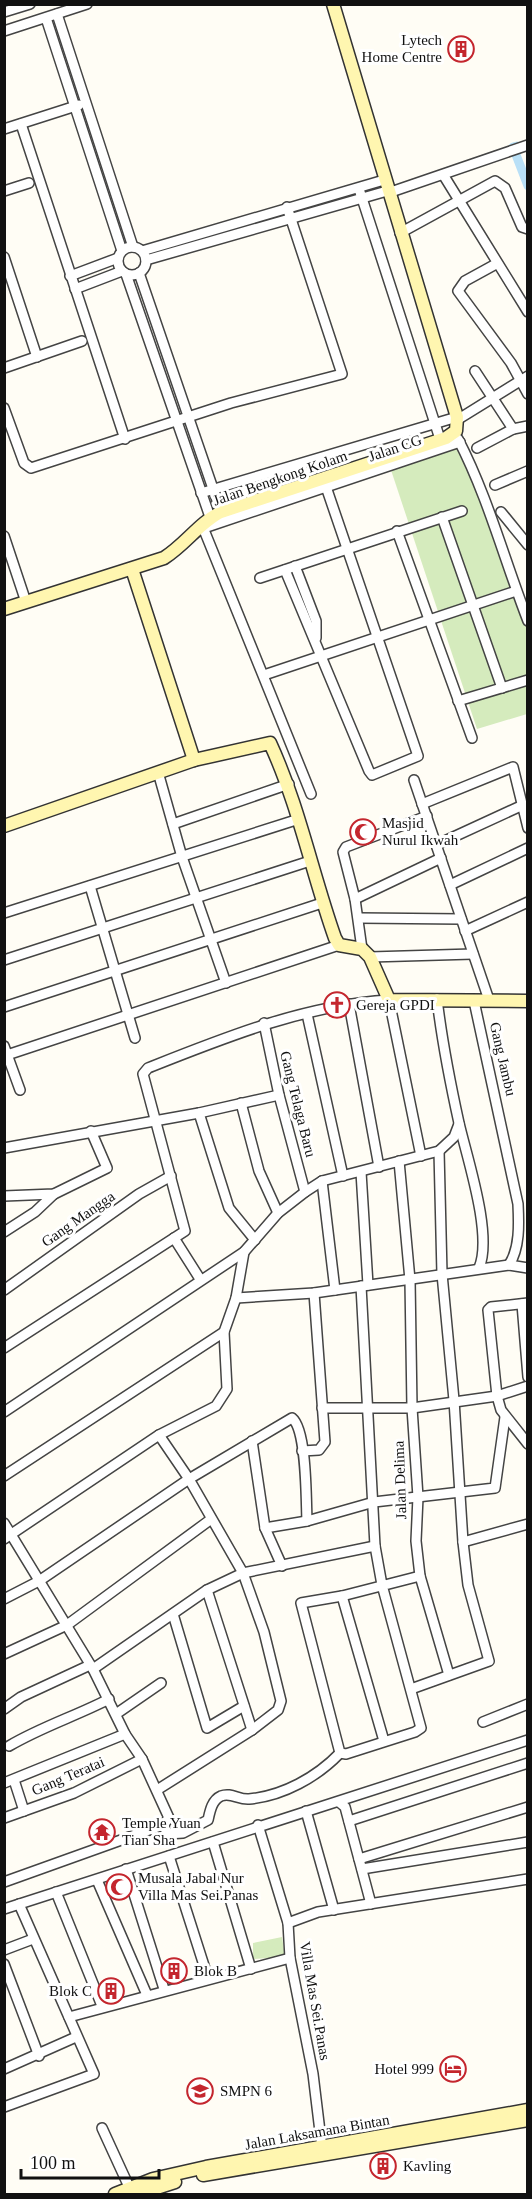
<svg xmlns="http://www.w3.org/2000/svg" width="532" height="2199" viewBox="0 0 532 2199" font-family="Georgia,serif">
	<rect width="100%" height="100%" fill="#fffdf5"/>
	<g fill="#d5ebbd">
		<polygon points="462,440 501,533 527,627 527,714 477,729 389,464"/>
		<polygon points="282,1937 285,1957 253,1959 253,1943"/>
	</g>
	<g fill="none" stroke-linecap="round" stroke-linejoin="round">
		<polyline stroke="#b9e0f7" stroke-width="9" points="517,146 513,147 528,186"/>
		<g stroke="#444" stroke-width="12">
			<g id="street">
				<polyline points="4,12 30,4"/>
				<polyline points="57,14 133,247"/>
				<polyline points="46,18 122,251"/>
				<polyline points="4,31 87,4"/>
				<polyline points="21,124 125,439"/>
				<polyline points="4,129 79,105"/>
				<polyline points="444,176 528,312"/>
				<polyline points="359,189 440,439"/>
				<polyline points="4,191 29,183"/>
				<polyline points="388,193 528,145"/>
				<polyline points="400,233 495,181 505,188 522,227 528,229"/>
				<circle cx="132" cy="261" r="14"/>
				<polyline points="142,251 384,180"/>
				<polyline points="4,257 37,357"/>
				<polyline points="146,260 387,191"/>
				<polyline points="496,264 465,281 458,291 511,363 528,394"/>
				<polyline points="139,273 221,512"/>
				<polyline points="126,274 210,517"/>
				<polyline points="70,276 118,258"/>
				<polyline points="75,289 122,271"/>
				<polyline points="4,368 82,341"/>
				<polyline points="475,371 513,429 528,426"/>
				<polyline points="4,408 24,463 31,468 231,403 342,374 287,207"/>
				<polyline points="457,420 528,376"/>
				<path d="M458,439C488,497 504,559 528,621"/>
				<polyline points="477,448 513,429"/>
				<polyline points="495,485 528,471"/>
				<polyline points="201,493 457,417"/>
				<polyline points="501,512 528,545"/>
				<polyline points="442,517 502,688"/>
				<polyline points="202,525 311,794"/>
				<polyline points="204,528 460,442"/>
				<polyline points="397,531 472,738"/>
				<polyline points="4,536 26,602"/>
				<polyline points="295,566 316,621 316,638"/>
				<polyline points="285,570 369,771 372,775 418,756 323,478"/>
				<polyline points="260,578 462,511"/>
				<polyline points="264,675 516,591"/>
				<polyline points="458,701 528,680"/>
				<polyline points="158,772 182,857 226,983"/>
				<polyline points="414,780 489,1000"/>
				<polyline points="422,804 513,767 528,828"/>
				<polyline points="173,824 289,784"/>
				<polyline points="436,845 523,805"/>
				<polyline points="450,885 528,848"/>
				<polyline points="90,886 135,1038"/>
				<polyline points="355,899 441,858"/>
				<polyline points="4,913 299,819"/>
				<polyline points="359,918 461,919"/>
				<polyline points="465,931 528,902"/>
				<polyline points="362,949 355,899 343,852 346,847 427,816"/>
				<polyline points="370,957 473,954"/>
				<polyline points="4,960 310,861"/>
				<path d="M437,999C442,1041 450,1082 459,1123C467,1158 493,1235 479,1268"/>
				<path d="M474,1001L518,1204C519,1224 520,1248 509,1265"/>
				<polyline points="349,1004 379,1167"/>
				<polyline points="4,1007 322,903"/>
				<polyline points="307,1014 343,1176"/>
				<polyline points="264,1023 279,1095 305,1192"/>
				<polyline points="4,1046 20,1090"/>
				<polyline points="4,1056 339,945"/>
				<polyline points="241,1103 259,1171 278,1213"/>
				<polyline points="199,1113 229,1208 255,1240"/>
				<polyline points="4,1148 199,1113 279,1095"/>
				<polyline points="399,1161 410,1280 412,1408 418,1497 416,1541 420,1576 449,1675"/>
				<polyline points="361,1172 368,1285"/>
				<polyline points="322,1181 335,1290"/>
				<polyline points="4,1196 54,1194 107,1168 91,1131"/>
				<polyline points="4,1232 35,1212 54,1194"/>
				<polyline points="174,1238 200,1279"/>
				<polyline points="361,1286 375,1546 382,1585 421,1728 415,1732 346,1754 340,1753 301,1603 342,1596 420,1576"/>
				<polyline points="4,1290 139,1194 171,1176"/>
				<polyline points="236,1298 314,1293 509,1265 528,1268"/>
				<polyline points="528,1303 491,1307 488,1310 497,1396 501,1410 528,1444"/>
				<polyline points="522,1304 528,1377"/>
				<path d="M4,1348L185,1231L143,1074L148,1068C226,1037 305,1005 389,1000L421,1156"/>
				<polyline points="322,1408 412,1408 497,1396 528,1386"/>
				<polyline points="4,1412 244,1252 278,1213 305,1192 322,1181 439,1151 454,1137 459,1124"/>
				<polyline points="252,1441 265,1528 282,1566"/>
				<polyline points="302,1451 319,1450 325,1442 314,1293"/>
				<polyline points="4,1476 224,1332"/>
				<polyline points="4,1523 93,1669 125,1734 142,1759 169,1818 163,1825 4,1882"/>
				<polyline points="265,1528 307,1521 374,1502 495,1488 505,1417"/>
				<polyline points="4,1539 159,1435 216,1406 227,1389 224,1332 236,1298 244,1252"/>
				<polyline points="463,1542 528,1524"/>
				<polyline points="207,1590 252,1730"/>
				<polyline points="342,1596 384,1741"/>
				<path d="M4,1599L39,1581L189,1479L292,1418C307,1430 306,1500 307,1521"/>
				<polyline points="173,1614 207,1728 244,1706"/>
				<polyline points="4,1654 67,1625 210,1520"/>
				<polyline points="93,1669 207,1590 243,1573 375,1546"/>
				<polyline points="411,1689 489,1661 468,1585 463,1542 454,1400 442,1274 439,1151"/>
				<polyline points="4,1709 21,1697 90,1665"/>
				<polyline points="116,1714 161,1683"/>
				<polyline points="483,1722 528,1704"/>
				<path d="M9,1746C41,1727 76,1716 109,1699"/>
				<polyline points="14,1780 24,1811"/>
				<polyline points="4,1783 125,1734"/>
				<polyline points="157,1790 252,1730 278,1710 281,1701 264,1632 243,1573 189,1479 159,1435"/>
				<polyline points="339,1802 345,1807 371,1904"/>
				<polyline points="306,1811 334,1910"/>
				<polyline points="4,1818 74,1793 142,1759"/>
				<polyline points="349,1821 528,1763"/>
				<path d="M163,1825L168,1834L183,1833L208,1820C210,1811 212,1800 221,1796C231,1792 239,1800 249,1799C283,1796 317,1777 340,1753"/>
				<polyline points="258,1825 288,1923 290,1958 313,2074 322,2148"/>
				<polyline points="213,1842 251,1969"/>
				<polyline points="169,1856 208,1978"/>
				<polyline points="359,1859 528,1807"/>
				<polyline points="126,1869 164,1989"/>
				<polyline points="362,1869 528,1842"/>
				<polyline points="97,1880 147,1995"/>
				<polyline points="56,1892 102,2006"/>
				<polyline points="4,1909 528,1740"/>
				<polyline points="288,1923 318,1912 528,1879"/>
				<polyline points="4,1950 33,1939"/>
				<polyline points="4,1964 39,2056"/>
				<polyline points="69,2017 290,1958"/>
				<polyline points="4,2069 76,2037"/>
				<polyline points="4,2107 94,2074 19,1904"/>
				<polyline points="102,2128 130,2189"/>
			</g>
		</g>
		<g stroke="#333" stroke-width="15">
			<g id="secondary">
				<polyline points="132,569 194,760"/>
				<path d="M4,609L164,558C185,545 199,523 221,512L446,438L456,431L457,417L333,4"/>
				<path d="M4,826L194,760L270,743C299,806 312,873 335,938L339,945L362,949L370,957L389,1000L528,1001"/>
				<polyline points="203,2175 528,2120"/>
				<polyline points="115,2194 153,2179 206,2167 528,2110"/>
				<polyline points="138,2194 175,2182"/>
			</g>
		</g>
		<use href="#street" stroke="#fff" stroke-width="9"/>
		<use href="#secondary" stroke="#fff6b0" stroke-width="12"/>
	</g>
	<defs>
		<g id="building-ring" transform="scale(1.35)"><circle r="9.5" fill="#fff" stroke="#c4262e" stroke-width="1.5"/><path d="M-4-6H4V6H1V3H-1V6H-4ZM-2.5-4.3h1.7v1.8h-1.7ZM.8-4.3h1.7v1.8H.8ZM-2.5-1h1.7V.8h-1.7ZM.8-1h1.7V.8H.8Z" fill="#c4262e"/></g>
		<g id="mosque-ring" transform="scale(1.35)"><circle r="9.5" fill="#fff" stroke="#c4262e" stroke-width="1.5"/><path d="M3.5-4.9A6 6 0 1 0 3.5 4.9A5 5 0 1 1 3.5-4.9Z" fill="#c4262e"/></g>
		<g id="church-ring" transform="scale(1.35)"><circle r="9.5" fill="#fff" stroke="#c4262e" stroke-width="1.5"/><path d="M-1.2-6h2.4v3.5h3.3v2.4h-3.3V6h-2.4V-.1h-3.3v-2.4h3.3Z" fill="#c4262e"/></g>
		<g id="temple-ring" transform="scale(1.35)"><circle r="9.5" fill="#fff" stroke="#c4262e" stroke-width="1.5"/><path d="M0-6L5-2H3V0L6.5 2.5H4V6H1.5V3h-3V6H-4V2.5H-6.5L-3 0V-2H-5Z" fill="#c4262e"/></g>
		<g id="hotel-ring" transform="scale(1.35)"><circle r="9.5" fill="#fff" stroke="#c4262e" stroke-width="1.5"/><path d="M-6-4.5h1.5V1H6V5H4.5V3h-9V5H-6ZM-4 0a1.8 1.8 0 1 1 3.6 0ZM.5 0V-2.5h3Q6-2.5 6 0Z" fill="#c4262e"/></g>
		<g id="school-ring" transform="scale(1.35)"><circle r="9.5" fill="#fff" stroke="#c4262e" stroke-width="1.5"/><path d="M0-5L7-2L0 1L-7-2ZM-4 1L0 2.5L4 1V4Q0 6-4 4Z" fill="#c4262e"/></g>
	</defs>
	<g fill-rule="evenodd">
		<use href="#building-ring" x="461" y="49"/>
		<use href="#mosque-ring" x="363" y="832"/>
		<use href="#church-ring" x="337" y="1005"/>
		<use href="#temple-ring" x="102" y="1832"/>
		<use href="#mosque-ring" x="119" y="1887"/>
		<use href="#building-ring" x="174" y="1971"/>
		<use href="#building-ring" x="111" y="1991"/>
		<use href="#hotel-ring" x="453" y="2069"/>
		<use href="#school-ring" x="200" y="2091"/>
		<use href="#building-ring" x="383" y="2166"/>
	</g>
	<g text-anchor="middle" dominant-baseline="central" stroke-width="6" stroke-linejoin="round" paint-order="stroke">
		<g font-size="15" fill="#111" stroke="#fff" text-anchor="start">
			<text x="442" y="40" text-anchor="end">Lytech<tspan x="442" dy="17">Home Centre</tspan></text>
			<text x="382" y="823">Masjid<tspan x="382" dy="17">Nurul Ikwah</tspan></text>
			<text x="356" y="1005">Gereja GPDI</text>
			<text x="122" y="1823">Temple Yuan<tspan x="122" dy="17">Tian Sha</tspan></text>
			<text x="138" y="1878">Musala Jabal Nur<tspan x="138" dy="17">Villa Mas Sei.Panas</tspan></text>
			<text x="194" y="1971">Blok B</text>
			<text x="92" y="1991" text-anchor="end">Blok C</text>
			<text x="434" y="2069" text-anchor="end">Hotel 999</text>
			<text x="220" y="2091">SMPN 6</text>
			<text x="403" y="2166">Kavling</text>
		</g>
		<g font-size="15" fill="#111" stroke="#fff">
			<text transform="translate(395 448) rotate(-19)">Jalan CG</text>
			<text transform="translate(280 478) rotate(-19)">Jalan Bengkong Kolam</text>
			<text transform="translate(503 1059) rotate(77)">Gang Jambu</text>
			<text transform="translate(298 1104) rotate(76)">Gang Telaga Baru</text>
			<text transform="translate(78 1219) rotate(-35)">Gang Mangga</text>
			<text transform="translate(400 1480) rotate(-92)">Jalan Delima</text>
			<text transform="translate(68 1776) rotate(-23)">Gang Teratai</text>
			<text transform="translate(315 2001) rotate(80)">Villa Mas Sei.Panas</text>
			<text transform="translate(317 2132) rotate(-10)">Jalan Laksamana Bintan</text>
		</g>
	</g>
	<rect width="532" height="2199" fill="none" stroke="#111111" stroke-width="12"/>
	<path d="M21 2169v9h138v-9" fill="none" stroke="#111111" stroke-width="3"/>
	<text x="30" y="2169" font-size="18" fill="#111111" stroke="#ffffff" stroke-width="4.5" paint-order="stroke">100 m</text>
</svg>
